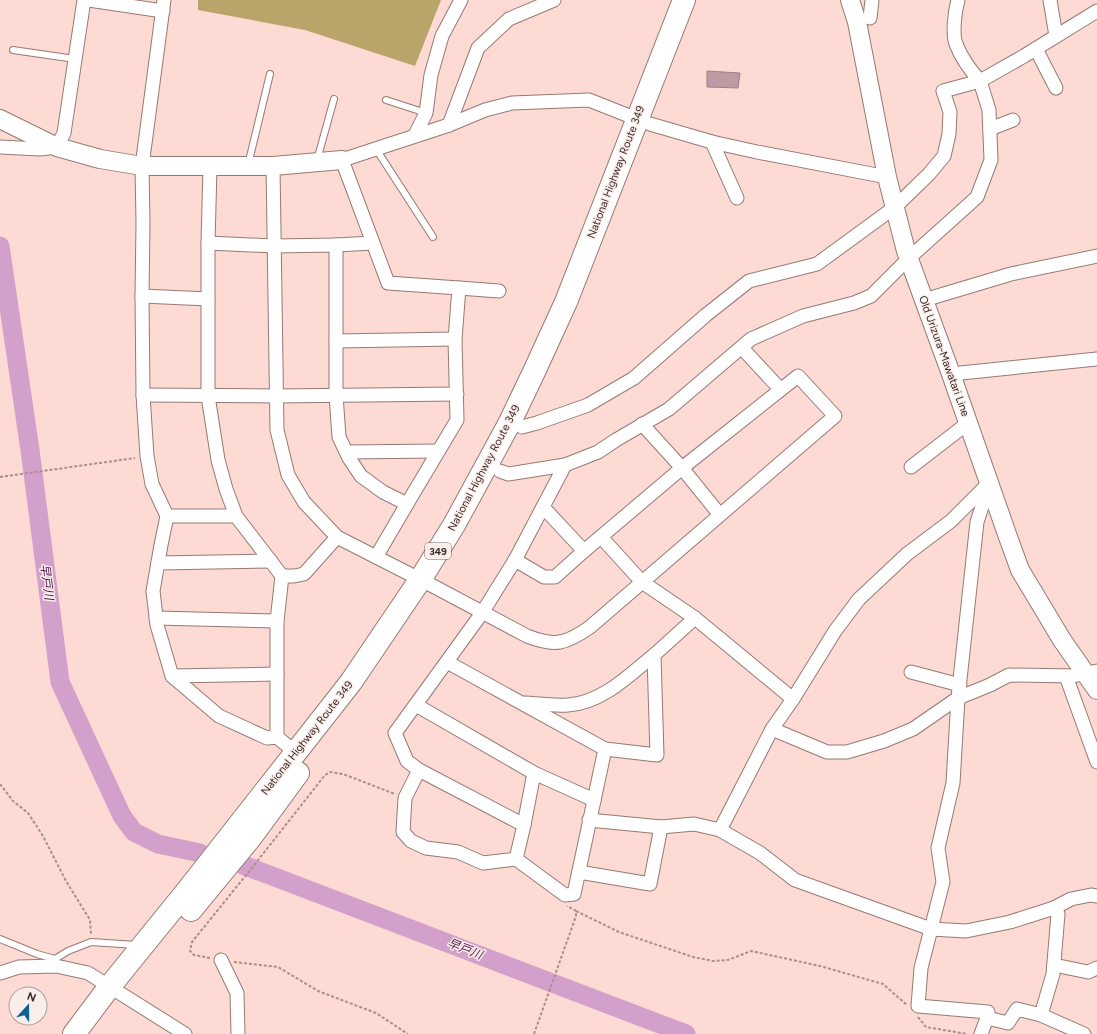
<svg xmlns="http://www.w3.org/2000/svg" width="1097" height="1034" viewBox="0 0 1097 1034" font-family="Figtree,'Noto Sans JP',sans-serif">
	<rect width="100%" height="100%" fill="#fddad3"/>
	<polygon fill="#b9a56a" points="198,0 441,0 415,66 305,30 198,10"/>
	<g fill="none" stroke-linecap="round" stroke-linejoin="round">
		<g stroke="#d2a0ca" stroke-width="19">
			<polyline points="0,246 30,450 60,682 122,816 134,832 158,844 200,853"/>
			<polyline points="243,865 686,1034"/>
		</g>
	</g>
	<polygon fill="#bc9ba3" stroke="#9f8088" points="707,71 740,73 738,88 707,87"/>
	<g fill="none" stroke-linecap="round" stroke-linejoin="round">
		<g stroke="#987972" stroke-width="8">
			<g id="lane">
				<polyline points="13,50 75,59"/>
				<polyline points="386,100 426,113"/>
				<polyline points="376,149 433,237"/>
				<polyline points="317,160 334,99"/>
				<polyline points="248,165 270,74"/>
				<polyline points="0,939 37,954 55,959 56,962"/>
				<polyline points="55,959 68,951 91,942 136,945"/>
			</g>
		</g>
		<g stroke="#987972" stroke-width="15">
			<g id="street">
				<polyline points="89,0 163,11"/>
				<polyline points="164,0 142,166 143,223 142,296 143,395 147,456 152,484 167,516 161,545 153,591 157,625 172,676 219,716 267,738 277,737 296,753"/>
				<polyline points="1050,0 1056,36"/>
				<polyline points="870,18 872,0"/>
				<polyline points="1036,49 1056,88"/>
				<polyline points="650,124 712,142 757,152 887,177"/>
				<polyline points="449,125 478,48 509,19 554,0"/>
				<polyline points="990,129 1013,120"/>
				<polyline points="415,135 426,113 431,75 442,36 461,0"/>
				<polyline points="712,142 737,198"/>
				<polyline points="0,147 40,149 57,147 64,133 84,0"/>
				<path d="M273,166L277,430L288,475L304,502L337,537L433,586L527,636C555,647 566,644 590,627L835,416L798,376L682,468L720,515"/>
				<polyline points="208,243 210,167"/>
				<polyline points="336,245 373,243"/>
				<polyline points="459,288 499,291"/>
				<polyline points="142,296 208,299"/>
				<polyline points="924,300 1011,274 1097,256"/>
				<polyline points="336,341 455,339"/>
				<polyline points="742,348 780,389"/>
				<polyline points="951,374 1097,359"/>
				<polyline points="143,395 275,396 457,394"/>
				<path d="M522,427L537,423L588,405L634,378L706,315L749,281L817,264L895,207L929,174L944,156L949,134L950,112L943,91L980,81C970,70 961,57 956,44C952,33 955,11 958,0"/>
				<polyline points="346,452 438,451"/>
				<polyline points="565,465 515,560 482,613 395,733 407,761 419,770 524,825 516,859 565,895 574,894 605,749 657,755 654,655 695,618"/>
				<polyline points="911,467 968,423"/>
				<polyline points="500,471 508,474 565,465 598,452 616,440 669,409 751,339 803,316 854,303 871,296 908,259 977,197 991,160 989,110 980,81 1024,56 1097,11"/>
				<polyline points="989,485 977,522 958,698 990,685 1009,675 1073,676 1097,671"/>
				<polyline points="167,516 236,516 282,576"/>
				<polyline points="236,516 226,489 218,460 208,396 208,243 274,246 336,245 336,395 339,437 349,458 361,476 383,492 407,504"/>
				<polyline points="601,537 642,582 695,618 793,699"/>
				<polyline points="584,551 682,468 642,424"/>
				<polyline points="376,557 407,504 457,420 455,339 459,288 388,283 342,160 449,125 485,110 512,103 589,100 637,119"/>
				<polyline points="515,560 544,577 555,577 584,551 543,507"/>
				<polyline points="158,563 271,561"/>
				<polyline points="156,618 277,621"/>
				<polyline points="447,662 605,749"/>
				<polyline points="911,672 960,685"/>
				<polyline points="172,676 277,674"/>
				<polyline points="1066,676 1097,762"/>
				<polyline points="958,698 953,783 938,848 943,882 921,968 918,1006 988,1012 987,1018"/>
				<path d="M525,703C539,704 554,706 568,705C602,703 629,675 654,655"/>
				<polyline points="416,705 534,773 594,800"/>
				<polyline points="772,729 827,752 847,752 884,741 913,729 958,698"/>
				<polyline points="277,737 277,621 282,576 294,576 304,574 337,537"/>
				<polyline points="419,770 405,798 403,832 411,841 426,848 458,852 483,863 516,859"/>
				<polyline points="589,820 661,827 694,824 720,830 760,853 795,880 931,929 966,931 1010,922 1054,908 1071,899 1091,895 1097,896"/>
				<polyline points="524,825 534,773"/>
				<polyline points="720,830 772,729 793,699 835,631 859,599 907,554 951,521 989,483"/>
				<polyline points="579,872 650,884 661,827"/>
				<polyline points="221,960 237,993 238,1034"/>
				<polyline points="1054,965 1088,972 1097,968"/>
				<polyline points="0,973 19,967 56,966 88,973 185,1034"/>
				<polyline points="1041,1015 1053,974 1058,914 1054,908"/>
				<polyline points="981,1034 987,1018 1008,1023 1017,1009 1041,1015 1084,1034"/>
			</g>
		</g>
		<g stroke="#987972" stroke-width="20">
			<g id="secondary">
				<polyline points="850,0 857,22 887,177 906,251 951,374 1008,537 1020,570 1062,640 1097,690"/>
				<polyline points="0,119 57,147 100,159 142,166 273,166 342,160"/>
			</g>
		</g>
		<g stroke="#987972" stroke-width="24">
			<g id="highway">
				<polyline points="191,910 251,837 298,773"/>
				<polyline points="74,1034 110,986 187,891 351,682 420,580 454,525 509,424 533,374 566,302 684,0"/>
			</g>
		</g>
		<g stroke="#a98f8a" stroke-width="2" stroke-dasharray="3 2" stroke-linecap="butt">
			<polyline points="0,477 135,458"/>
			<polyline points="0,784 13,801 28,813 43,836 66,881 90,920 91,935"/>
			<polyline points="576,911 619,932 693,957 713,961 728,960 751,951 820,966 883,984 907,1005"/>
			<polyline points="210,958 194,955 190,951 192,942 255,864 325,775 330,772 343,774 395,794"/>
			<polyline points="234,962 278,967 318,991 376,1013 408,1034"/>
			<polyline points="918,1017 926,1027 967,1034"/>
			<polyline points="534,1034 576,916 576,911 567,906"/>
		</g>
		<use href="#lane" stroke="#fff" stroke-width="6"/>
		<use href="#street" stroke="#fff" stroke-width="13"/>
		<use href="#secondary" stroke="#fff" stroke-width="18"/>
		<use href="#highway" stroke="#fff" stroke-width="22"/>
	</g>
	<g text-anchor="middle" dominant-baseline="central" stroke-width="3" stroke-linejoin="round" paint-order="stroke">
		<rect fill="#fbedea" stroke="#726462" stroke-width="1" x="425" y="543" width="26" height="16" rx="3"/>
		<g font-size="10" font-weight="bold" fill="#372a27">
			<text x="438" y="551">349</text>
		</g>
		<g font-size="11" fill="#372a27" stroke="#fbedea">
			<text transform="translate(616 172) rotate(-69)">National Highway Route 349</text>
			<text transform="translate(944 356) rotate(70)">Old Urizura-Mawatari Line</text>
			<text transform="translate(484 468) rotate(-62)">National Highway Route 349</text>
			<text transform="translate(307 738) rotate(-52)">National Highway Route 349</text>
		</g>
		<g font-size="12" font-style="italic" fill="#4f154a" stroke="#fbedea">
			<text transform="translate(47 582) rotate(83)">早戸川</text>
			<text transform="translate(465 949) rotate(21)">早戸川</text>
		</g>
	</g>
	<g transform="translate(28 1006) rotate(21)"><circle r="19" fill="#fbedea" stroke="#ad9f9c"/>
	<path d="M0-3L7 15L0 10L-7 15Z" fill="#0a6192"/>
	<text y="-6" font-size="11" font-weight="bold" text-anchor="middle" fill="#372a27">N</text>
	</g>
</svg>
